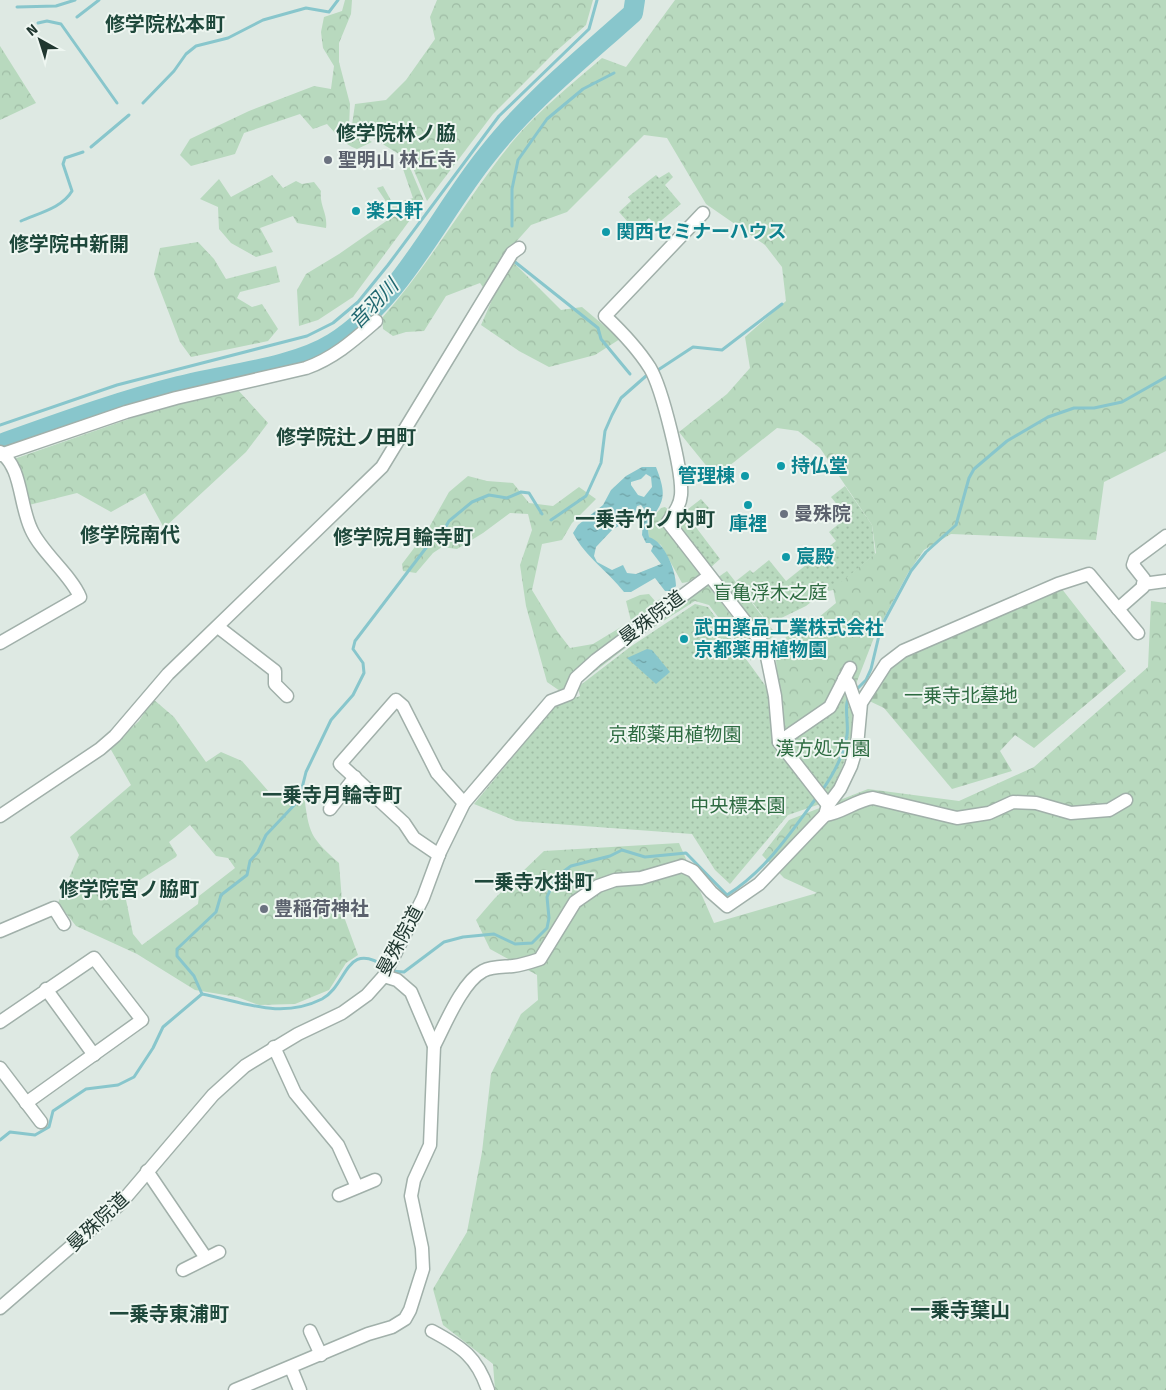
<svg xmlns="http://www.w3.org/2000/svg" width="1166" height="1390" viewBox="0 0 1166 1390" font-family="Signika,'Noto Sans JP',sans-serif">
	<defs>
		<pattern id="grass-dots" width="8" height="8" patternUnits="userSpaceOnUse" patternTransform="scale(1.25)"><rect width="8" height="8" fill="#b8d9be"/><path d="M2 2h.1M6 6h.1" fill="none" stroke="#9ebba4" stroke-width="1.8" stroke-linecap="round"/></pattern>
		<pattern id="forest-crowns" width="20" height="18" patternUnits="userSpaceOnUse" patternTransform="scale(1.25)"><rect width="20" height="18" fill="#b8d9be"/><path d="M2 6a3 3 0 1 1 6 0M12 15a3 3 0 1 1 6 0" fill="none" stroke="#9ebba4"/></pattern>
		<pattern id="cemetery-stones" width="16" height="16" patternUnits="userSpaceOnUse" patternTransform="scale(1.25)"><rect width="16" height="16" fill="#b8d9be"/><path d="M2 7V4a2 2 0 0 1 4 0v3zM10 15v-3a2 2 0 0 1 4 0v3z" fill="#9ebba4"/></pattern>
		<pattern id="water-ripples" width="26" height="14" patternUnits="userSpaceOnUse" patternTransform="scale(1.25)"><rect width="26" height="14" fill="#88c6cc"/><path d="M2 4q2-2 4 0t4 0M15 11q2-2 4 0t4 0" fill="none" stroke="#6fa2a6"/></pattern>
	</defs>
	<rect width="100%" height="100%" fill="#dee9e3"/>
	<g fill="url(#grass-dots)">
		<polygon points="669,172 673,177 665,185 681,204 656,225 649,218 635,230 619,212 631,201 628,197 656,175 659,178"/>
		<polygon points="845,486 872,525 875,554 833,590 824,592 806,606 769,624 736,581 750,570 753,573 769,560 786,581 836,541 829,532 847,517 831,497"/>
		<polygon points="701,499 709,508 692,522 720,559 710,568 674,520"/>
		<polygon points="727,571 776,634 766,642 717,578"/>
		<polygon points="695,604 708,607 773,696 775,743 820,804 788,815 730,884 715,870 692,834 516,821 474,804 557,704 580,696 578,687 630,647"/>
		<path d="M844,694C866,724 841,770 828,799L787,743L833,712Z"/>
	</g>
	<g fill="url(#forest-crowns)" fill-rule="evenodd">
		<path d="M345,0H352L351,14L339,43V62L350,104L349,127L372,142L357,149C343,144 337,135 327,124L313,129L300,114L244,133L235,154L191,166L180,155L190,139L249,111L314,86L331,89L334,66L323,48L321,32L324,17L342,11Z"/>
		<polygon points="437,0 593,0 586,25 554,53 493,114 427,201 410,161 352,125 355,104 386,100 406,80 435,39 430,17"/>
		<path d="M675,0H1166V451L1104,482L1096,540L951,534L924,550L908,573L875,635L856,684L841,674L824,710L788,732L782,728L775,649L790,633L801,632L836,603L833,589L876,553L872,525L820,448L798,431L777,428L719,474H713L679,432L727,394L750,368L745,337L786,301L782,267L765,245L706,204L667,138L644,135L567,212L531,225L505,254L561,310L582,307L620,339L595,355L549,367L519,351L481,325L492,300L480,283L446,296L424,331L406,332L393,336L383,329L382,318C431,263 467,197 513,141C539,110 572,84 602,58L626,67Z"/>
		<polygon points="0,46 36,103 0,120"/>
		<polygon points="408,163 424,201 353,297 318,320 299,326 297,290 306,274 339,254 395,215 377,188 383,186 393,204 413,198 403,169"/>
		<path d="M272,175L283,188L296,181L302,184L314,182L321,191C319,205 328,214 326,228L297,223L293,216L260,228L273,252L256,257L231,243L219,229L218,207L200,199L219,179L231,197Z"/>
		<polygon points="198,242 214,259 226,279 276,266 280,282 240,292 237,298 252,307 262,304 278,329 268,341 191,357 180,342 154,274 160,248"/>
		<polygon points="238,390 268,423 246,452 164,528 145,493 111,512 77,493 29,505 14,459 172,404"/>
		<polygon points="468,476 487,481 513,483 529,503 553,506 579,487 596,499 572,523 562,540 542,544 532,590 557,631 570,648 593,644 631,621 626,601 640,595 649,594 655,601 707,584 750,640 751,661 709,605 695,601 646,632 584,680 560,691 547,682 526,606 520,565 532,530 528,514 510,513 483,533 457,549 442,547 433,553 416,573 403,571 402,564 427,531 449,492"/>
		<polygon points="665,507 670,511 700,570 701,574 688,582 682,583 661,545 649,537 647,524 661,508"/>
		<polygon points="1151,601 1166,603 1166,1390 495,1390 493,1364 443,1325 433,1289 467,1232 482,1152 491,1074 521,1014 538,1000 537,975 490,949 476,920 495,898 544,851 679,843 714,923 817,893 784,878 762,855 789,820 868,789 959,801 1034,767 1148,667"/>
		<path d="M153,699L174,717L206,762L221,752L242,761L270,793L304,795C309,834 310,837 339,863L343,914L358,955L346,963L329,990L295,1004L259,1005L237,997L195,990L137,954L76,926L58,903L79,855L70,837L131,785L110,748L139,721ZM190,825L216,856L228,858L235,868L199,896L198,904L142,945L133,934L124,890L176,857L177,855L169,842Z"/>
	</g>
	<polygon fill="url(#cemetery-stones)" points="1058,584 1126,671 1034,748 1015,735 1000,751 1012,771 952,789 884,708 863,698 886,664"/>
	<g fill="url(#water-ripples)" fill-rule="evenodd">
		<path d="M642,467H656C667,496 665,501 647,524L649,537C665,542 676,571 676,586L671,591H665L655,578L631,592H624C608,571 586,558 573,533L578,525L603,505L611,490L626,476ZM646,474L651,477L652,487L644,497L638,495L631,485V482L641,479ZM641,505L644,509L642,535L646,543H650L653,546L651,551L661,564L636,574L627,573L623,565L612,570L597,562L594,556L596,547L613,529L633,519L637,506Z"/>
		<polygon points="647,649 652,650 670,672 656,684 627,658"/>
	</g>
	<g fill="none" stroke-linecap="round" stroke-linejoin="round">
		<g stroke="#88c6cc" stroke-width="3">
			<polyline points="17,7 56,6 75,0"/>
			<polyline points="77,17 99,0"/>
			<polyline points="38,23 47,21 61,24 117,103"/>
			<polyline points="143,103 174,71 186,54 196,46 228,38 263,20 306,8 329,12 338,0"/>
			<polyline points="91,147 129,115"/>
			<path d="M21,221C39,213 62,208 72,191L63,164L65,158L83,152"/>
			<polyline points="512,226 512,189 518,160 547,119 583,89 614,73"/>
			<polyline points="515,262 598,328 601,339 630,374"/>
			<polyline points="658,370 693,347 722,350 782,304"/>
			<polyline points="0,425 117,385 307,336 333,323 358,302 388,265 499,116 589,29 597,0"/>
			<polyline points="551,520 586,496 601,463 605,431 612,415 621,398 646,376"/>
			<polyline points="854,692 866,680 871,669 881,627 911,571 926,552 956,525 969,478 974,469 1007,441 1048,417 1074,408 1094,408 1122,402 1166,377"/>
			<path d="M821,792C833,775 844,756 847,735C849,724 843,703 850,696"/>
			<path d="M391,971L404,972L444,942L463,937L494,934L515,944L532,943L547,928L549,918L547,897L556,877L571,866L610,856L622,850L645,857L686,853L727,895C766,870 790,834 817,797"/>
			<polyline points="202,994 194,976 177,956 177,949 216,912 221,895 247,875 250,861 258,852 266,835 299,800 306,772 331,720 353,695 364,673 363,663 353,649 355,641 432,540 441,535 449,521 472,502 489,495 507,498 521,492 529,493 542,514"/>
			<path d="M0,1140L10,1132L35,1135L49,1127L53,1111L86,1089L118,1085L134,1077L153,1048L163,1027L202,994C244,1002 280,1020 322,999C348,985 345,939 386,967"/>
		</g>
		<path stroke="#88c6cc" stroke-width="20" d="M0,444C59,423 119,401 179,386C225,374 293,368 333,343C402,299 437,217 487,155C529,101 582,59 633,13L635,0"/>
		<g stroke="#a1b0aa" stroke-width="15">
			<g id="street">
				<path d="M703,213L605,316C622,332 638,349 650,368C662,388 683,472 681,495C680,506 674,513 668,522L765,647L775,696L779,742L828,805"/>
				<path d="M0,452C22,467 19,503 31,529C41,552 71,575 80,597L0,643"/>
				<path d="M0,455L126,412L176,398L306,368C334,358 354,340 376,321"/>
				<polyline points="1143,584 1166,581"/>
				<polyline points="1118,609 1143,587 1144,579 1133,565 1135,559 1166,536"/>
				<polyline points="218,627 275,671 275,684 287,696"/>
				<polyline points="844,679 849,684 859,712"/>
				<polyline points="779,742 830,707 850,668"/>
				<polyline points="330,809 355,777"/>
				<path d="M825,815C842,813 856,800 873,798L957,818L989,813L1013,802L1036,803L1071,813L1109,810L1126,800"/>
				<polyline points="0,816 100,749 115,736 168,674 382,467 512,253 519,248"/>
				<polyline points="439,855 414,838 404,823 340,764 396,700 403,706 437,773 464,803"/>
				<polyline points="0,931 54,908 64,924"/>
				<polyline points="46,989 94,1055"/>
				<polyline points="0,1022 94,958 142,1020 26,1103"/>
				<path d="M434,1046C445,1025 462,982 483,971C492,966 503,967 513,966C522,965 531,962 540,959L575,902L598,886L615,880L641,878L682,866L693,871L711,892L727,906L759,884L825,815L828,805L840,789L851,766L857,746L861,703L886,664L903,651L1058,584L1089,574L1138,633"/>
				<polyline points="274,1047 295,1093 338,1145 357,1187"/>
				<polyline points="0,1068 41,1122"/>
				<polyline points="147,1171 206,1258"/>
				<polyline points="339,1195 375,1180"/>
				<polyline points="183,1270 219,1252"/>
				<polyline points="0,1308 121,1203 213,1095 245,1066 298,1034 342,1013 367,995 384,976 423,898 440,852 464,803 551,701 569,694 576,678 596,660 709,576"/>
				<polyline points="310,1331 321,1355"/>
				<path d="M432,1331C462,1347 477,1357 488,1390"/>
				<polyline points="291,1368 300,1390"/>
				<polyline points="235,1390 368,1334 392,1327 405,1319 410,1310 423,1269 422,1248 411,1196 414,1180 430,1145 434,1046 411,992 397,980 384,976"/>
			</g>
		</g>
		<use href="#street" stroke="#fff" stroke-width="12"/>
	</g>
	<g fill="#6b7280" stroke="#eef6f1" stroke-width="2">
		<circle cx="328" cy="160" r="5"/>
		<circle cx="784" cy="514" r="5"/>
		<circle cx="264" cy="909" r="5"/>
	</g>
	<g fill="#0f9aa8" stroke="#eef6f1" stroke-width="2">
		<circle cx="356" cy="211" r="5"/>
		<circle cx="606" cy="232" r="5"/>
		<circle cx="781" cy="466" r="5"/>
		<circle cx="745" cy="476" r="5"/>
		<circle cx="748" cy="505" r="5"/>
		<circle cx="786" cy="557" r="5"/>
		<circle cx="684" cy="639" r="5"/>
	</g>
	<g text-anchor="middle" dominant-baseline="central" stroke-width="4" stroke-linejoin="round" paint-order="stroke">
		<g font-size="19" font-weight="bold" fill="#5b616d" stroke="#eef6f1" text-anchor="start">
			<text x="338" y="160">聖明山 林丘寺</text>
			<text x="794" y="514">曼殊院</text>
			<text x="274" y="909">豊稲荷神社</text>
		</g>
		<g font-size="19" font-weight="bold" fill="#0d838f" stroke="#eef6f1" text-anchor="start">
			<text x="366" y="211">楽只軒</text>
			<text x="616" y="232">関西セミナーハウス</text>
			<text x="791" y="466">持仏堂</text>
			<text x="735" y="476" text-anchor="end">管理棟</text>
			<text x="748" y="524" text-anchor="middle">庫裡</text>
			<text x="796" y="557">宸殿</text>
			<text x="694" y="628">武田薬品工業株式会社<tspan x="694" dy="22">京都薬用植物園</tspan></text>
		</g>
		<g font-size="19" fill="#2d6b41" stroke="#eef6f1">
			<text x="770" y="593">盲亀浮木之庭</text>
			<text x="961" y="696">一乗寺北墓地</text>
			<text x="675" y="735">京都薬用植物園</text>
			<text x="823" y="749">漢方処方園</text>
			<text x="738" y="806">中央標本園</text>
		</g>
		<g font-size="19" fill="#203730" stroke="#eef6f1">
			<text transform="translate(652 618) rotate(-37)">曼殊院道</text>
			<text transform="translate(400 941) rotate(-62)">曼殊院道</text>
			<text transform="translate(98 1222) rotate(-43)">曼殊院道</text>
		</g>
		<g font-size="20" font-weight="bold" fill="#1e483b" stroke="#eef6f1">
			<text x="165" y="24">修学院松本町</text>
			<text x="396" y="133">修学院林ノ脇</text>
			<text x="69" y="244">修学院中新開</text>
			<text x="346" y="437">修学院辻ノ田町</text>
			<text x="645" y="519">一乗寺竹ノ内町</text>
			<text x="130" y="535">修学院南代</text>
			<text x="403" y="537">修学院月輪寺町</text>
			<text x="332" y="795">一乗寺月輪寺町</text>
			<text x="534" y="882">一乗寺水掛町</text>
			<text x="129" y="889">修学院宮ノ脇町</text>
			<text x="960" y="1310">一乗寺葉山</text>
			<text x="169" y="1314">一乗寺東浦町</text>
		</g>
		<g font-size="20" font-style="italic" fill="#1f676f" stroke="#eef6f1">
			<text transform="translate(374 304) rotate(-46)">音羽川</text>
		</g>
	</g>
	<g transform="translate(40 40) rotate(321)" stroke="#eef6f1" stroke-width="4" paint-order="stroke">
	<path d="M0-4L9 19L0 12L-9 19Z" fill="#203730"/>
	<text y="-8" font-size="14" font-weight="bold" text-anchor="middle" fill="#203730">N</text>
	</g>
</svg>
